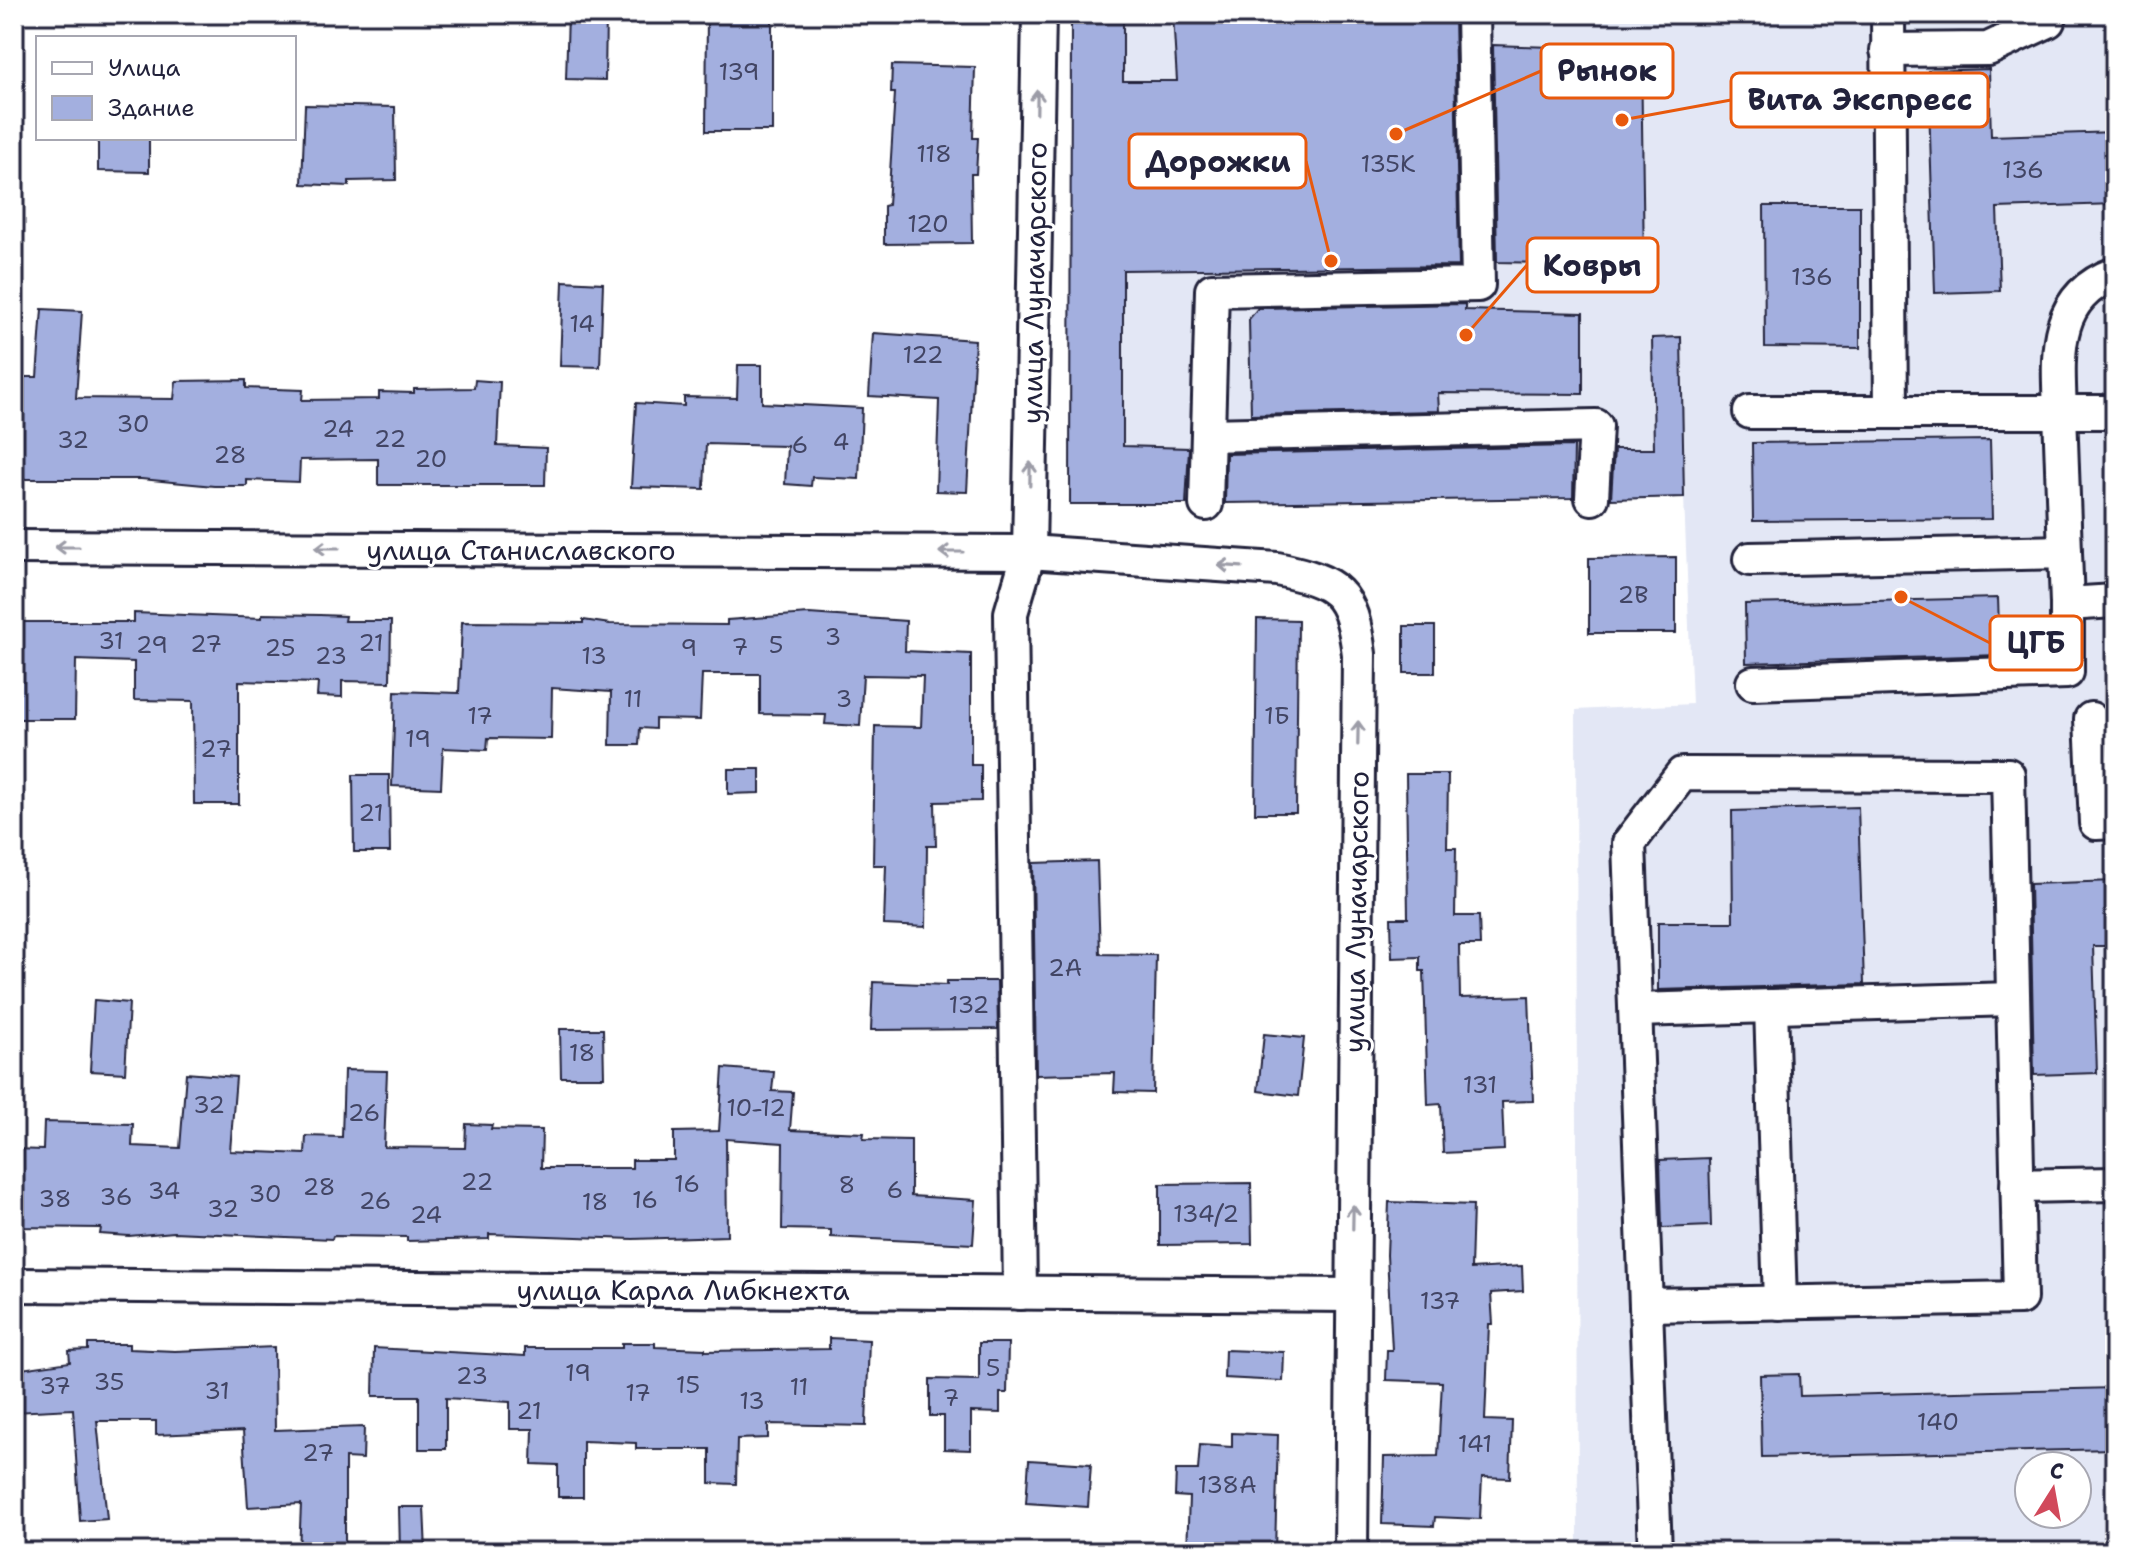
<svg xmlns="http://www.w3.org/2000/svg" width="2129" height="1566" viewBox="0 0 2129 1566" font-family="'Shantell Sans',sans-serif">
	<rect width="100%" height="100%" fill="#fff"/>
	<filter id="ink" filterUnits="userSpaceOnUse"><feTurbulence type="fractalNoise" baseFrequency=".0125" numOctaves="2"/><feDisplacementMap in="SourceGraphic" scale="16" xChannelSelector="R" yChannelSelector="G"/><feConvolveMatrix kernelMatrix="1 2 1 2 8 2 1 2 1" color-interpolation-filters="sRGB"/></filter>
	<g filter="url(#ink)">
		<path fill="#e3e7f5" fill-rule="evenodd" d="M1071,14H2115V1552H1578L1576,710L1692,704L1684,497L1071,504ZM2029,1466H2077V1514H2029Z"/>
		<g fill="#a3afdf" stroke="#22223b" stroke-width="2">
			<polygon points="568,14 606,14 605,80 566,79"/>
			<polygon points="707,14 772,14 772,131 706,131"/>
			<polygon points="1071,14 1123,14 1123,81 1177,81 1173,15 1454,14 1459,266 1123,270 1123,446 1189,448 1186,504 1070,504"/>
			<polygon points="1493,45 1641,50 1644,265 1497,262"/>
			<polygon points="892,65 975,67 973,138 978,138 976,174 971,174 972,243 884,244 884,206 888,205 895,93 891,93"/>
			<polygon points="1989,69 1991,136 2115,132 2115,204 1997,208 2000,291 1935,293 1928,71"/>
			<polygon points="305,105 395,107 396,180 349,181 349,186 302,184"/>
			<polygon points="98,138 149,138 149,172 98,171"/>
			<polygon points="1764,206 1860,206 1860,348 1765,347"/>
			<polygon points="563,281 603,283 600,367 560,366"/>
			<polygon points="1465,304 1465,310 1583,313 1583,394 1438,393 1439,411 1251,415 1249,319 1258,308"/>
			<polygon points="42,309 82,311 76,398 174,399 176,381 246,380 246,388 303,390 302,400 379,399 379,392 414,393 414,389 474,388 475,380 500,382 497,446 546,448 545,485 378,485 378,459 300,460 299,482 247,480 247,486 214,486 141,479 14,479 16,377 37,377"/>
			<polygon points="873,333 975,340 967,492 936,491 939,400 869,396"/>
			<polygon points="1681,337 1684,497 1611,499 1614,449 1654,449 1652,338"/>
			<polygon points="738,365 762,365 762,403 862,408 859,479 812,477 811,486 785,484 787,446 706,444 704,489 631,487 636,403 684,406 684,397 737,398"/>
			<polygon points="1990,440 1992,519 1753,521 1752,443"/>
			<polygon points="1574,446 1573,498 1225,503 1226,454"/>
			<polygon points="1676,557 1676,633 1589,633 1589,558"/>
			<polygon points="1998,598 2000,655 1746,663 1745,604"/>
			<polygon points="134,613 262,618 262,614 320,615 345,616 344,621 391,621 390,682 342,681 342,697 317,696 318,683 239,681 239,804 194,804 193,701 134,700 134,662 76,660 75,719 14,719 14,622 134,622"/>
			<polygon points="809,614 906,621 905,651 971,654 971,765 981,765 981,801 935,802 936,846 927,846 926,927 884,925 886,865 873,865 875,726 921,727 923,676 863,675 860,726 825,724 826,715 760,714 760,674 702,674 700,720 655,719 655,729 640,728 639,745 610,745 611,692 552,688 551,739 488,738 487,750 443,748 441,788 392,786 395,691 459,693 462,622 583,623 583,620 610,624 727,625 727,620"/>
			<polygon points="1257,619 1298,620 1296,813 1255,813"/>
			<rect x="1404" y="626" width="31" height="47"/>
			<polygon points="728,769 760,769 760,793 728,794"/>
			<polygon points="1406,774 1448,774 1447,848 1456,848 1455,916 1479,916 1480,945 1459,945 1460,998 1529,996 1533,1101 1502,1102 1504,1150 1443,1153 1441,1104 1428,1105 1424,971 1420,971 1420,957 1392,958 1391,918 1408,918"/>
			<polygon points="353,775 389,775 390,852 354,852"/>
			<polygon points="1858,807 1864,984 1658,990 1658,922 1733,922 1732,811"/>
			<polygon points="1097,861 1100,954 1156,955 1153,1093 1114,1092 1115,1073 1036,1075 1033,863"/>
			<polygon points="2115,881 2115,946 2093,946 2097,1073 2034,1075 2030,884"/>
			<polygon points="947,981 997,981 998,1029 871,1030 873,982 947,985"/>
			<polygon points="94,1000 129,1003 125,1073 90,1071"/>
			<polygon points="560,1029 603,1029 604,1077 561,1077"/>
			<polygon points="1264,1034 1304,1038 1298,1096 1258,1091"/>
			<polygon points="723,1068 774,1072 772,1091 793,1092 790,1130 864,1133 863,1139 911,1140 911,1196 976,1200 973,1244 831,1237 831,1230 782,1229 783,1143 726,1139 727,1236 633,1239 489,1234 489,1239 407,1241 407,1237 333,1236 332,1239 174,1232 129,1236 100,1234 101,1228 14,1227 14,1149 43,1150 44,1122 133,1124 132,1146 180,1148 186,1073 236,1077 230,1151 305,1154 306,1136 342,1137 344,1070 387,1071 384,1147 465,1148 466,1124 492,1125 491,1129 542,1130 541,1168 632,1168 632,1160 674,1160 674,1132 719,1131"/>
			<polygon points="1709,1158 1711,1226 1662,1228 1660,1160"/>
			<polygon points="1251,1183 1252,1244 1160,1245 1160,1184"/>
			<polygon points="1389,1202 1473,1205 1471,1269 1522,1266 1523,1291 1491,1293 1493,1324 1489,1324 1485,1420 1512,1421 1510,1478 1482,1477 1480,1519 1435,1517 1434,1526 1382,1524 1384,1457 1438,1456 1442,1382 1386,1380 1387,1350 1392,1350 1387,1255"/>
			<polygon points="829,1338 869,1340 866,1426 768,1424 768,1438 737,1439 736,1484 710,1483 710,1449 636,1449 636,1443 583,1441 583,1497 558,1497 558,1465 532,1464 533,1429 510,1429 510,1402 446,1398 446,1449 419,1449 419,1396 373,1396 374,1348 525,1356 525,1348 622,1348 622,1343 655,1343 655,1347 705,1349 705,1351 829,1349"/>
			<polygon points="979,1343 1008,1343 1007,1393 1000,1393 1000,1413 971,1412 971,1450 944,1449 944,1416 930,1416 930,1379 979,1380"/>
			<polygon points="88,1344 129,1344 129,1349 175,1351 274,1347 275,1430 364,1427 363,1459 345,1458 345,1552 299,1552 301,1504 248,1507 243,1431 156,1435 156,1421 97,1421 107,1519 80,1521 73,1409 14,1412 14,1370 70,1362 69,1351 88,1350"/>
			<polygon points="1225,1350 1284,1352 1283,1381 1224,1378"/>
			<polygon points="1799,1374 1800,1396 2115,1388 2115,1449 1762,1457 1760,1375"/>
			<polygon points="1232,1433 1278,1435 1275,1552 1187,1552 1189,1497 1175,1496 1176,1470 1198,1470 1200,1445 1232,1447"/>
			<polygon points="1029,1460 1091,1464 1088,1507 1026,1503"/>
			<polygon points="399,1507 424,1507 426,1552 400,1552"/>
		</g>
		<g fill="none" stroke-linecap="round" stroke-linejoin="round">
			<g stroke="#22223b" stroke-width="38">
				<g id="minor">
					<polyline points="1888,14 1891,412"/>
					<polyline points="1887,50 1988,49 2048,21 2051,14"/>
					<path d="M2115,274C2051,297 2058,356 2060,412H2115"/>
					<polyline points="1750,412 2060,412 2065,552"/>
					<polyline points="1208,435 1596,426 1592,498"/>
					<polyline points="1206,504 1212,290 1478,285 1473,14"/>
					<path d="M14,547L1029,552L1277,569C1338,582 1351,591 1359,654L1351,1552"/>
					<polyline points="1750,559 2065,552 2067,604 2115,601"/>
					<polyline points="1753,683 2067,672 2067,604"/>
					<polyline points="2091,719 2096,823 2115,822"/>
					<polyline points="1771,1006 1780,1303"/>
					<polyline points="1636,1010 2013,999"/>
					<polyline points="2017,1186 2115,1184"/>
					<polyline points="14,1285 1352,1295"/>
					<polyline points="1020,1293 1011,613 1029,552 1039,14"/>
					<polyline points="1648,1305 2020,1298 2008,775 1682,774 1629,843 1655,1552"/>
				</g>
			</g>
			<use href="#minor" stroke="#fff" stroke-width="32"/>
		</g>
		<defs><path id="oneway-shaft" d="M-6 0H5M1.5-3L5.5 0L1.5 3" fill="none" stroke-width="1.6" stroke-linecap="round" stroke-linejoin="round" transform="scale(2)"/></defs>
		<g stroke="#9c9ca7">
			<use href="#oneway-shaft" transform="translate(1037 102) rotate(-89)"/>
			<use href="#oneway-shaft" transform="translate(1030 474) rotate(-89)"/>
			<use href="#oneway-shaft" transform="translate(67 547) rotate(-180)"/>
			<use href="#oneway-shaft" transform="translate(327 548) rotate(-180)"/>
			<use href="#oneway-shaft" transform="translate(951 552) rotate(-180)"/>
			<use href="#oneway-shaft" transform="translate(1230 566) rotate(-176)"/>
			<use href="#oneway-shaft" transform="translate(1358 733) rotate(-89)"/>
			<use href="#oneway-shaft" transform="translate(1353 1217) rotate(-89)"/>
		</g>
	</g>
	<g text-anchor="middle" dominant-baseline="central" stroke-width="6" stroke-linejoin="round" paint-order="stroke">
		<g font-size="24" fill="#424564">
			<text x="739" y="72">139</text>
			<text x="934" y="154">118</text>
			<text x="1388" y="164">135К</text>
			<text x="2023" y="170">136</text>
			<text x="928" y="224">120</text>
			<text x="1812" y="277">136</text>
			<text x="582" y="324">14</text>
			<text x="923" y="355">122</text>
			<text x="133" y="424">30</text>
			<text x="338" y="429">24</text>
			<text x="390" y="439">22</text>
			<text x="73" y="440">32</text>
			<text x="841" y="442">4</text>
			<text x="800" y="445">6</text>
			<text x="230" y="455">28</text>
			<text x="431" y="459">20</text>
			<text x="1633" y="595">2В</text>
			<text x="833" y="637">3</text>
			<text x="111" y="641">31</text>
			<text x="371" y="643">21</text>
			<text x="206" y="644">27</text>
			<text x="152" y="645">29</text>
			<text x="776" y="645">5</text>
			<text x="740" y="647">7</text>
			<text x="280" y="648">25</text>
			<text x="689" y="648">9</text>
			<text x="331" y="656">23</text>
			<text x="594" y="656">13</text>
			<text x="633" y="699">11</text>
			<text x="844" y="699">3</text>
			<text x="480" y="716">17</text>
			<text x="1277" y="716">1Б</text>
			<text x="418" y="739">19</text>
			<text x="216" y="749">27</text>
			<text x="371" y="813">21</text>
			<text x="1065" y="968">2А</text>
			<text x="969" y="1005">132</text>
			<text x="582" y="1053">18</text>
			<text x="1480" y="1085">131</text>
			<text x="209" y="1105">32</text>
			<text x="756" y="1108">10-12</text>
			<text x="364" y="1113">26</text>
			<text x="477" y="1182">22</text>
			<text x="687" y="1184">16</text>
			<text x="847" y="1185">8</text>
			<text x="319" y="1187">28</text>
			<text x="895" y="1190">6</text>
			<text x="164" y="1191">34</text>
			<text x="265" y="1194">30</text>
			<text x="116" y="1197">36</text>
			<text x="55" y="1199">38</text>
			<text x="645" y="1200">16</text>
			<text x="375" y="1201">26</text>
			<text x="595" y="1202">18</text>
			<text x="223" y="1209">32</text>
			<text x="1206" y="1214">134/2</text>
			<text x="426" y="1215">24</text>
			<text x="1440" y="1301">137</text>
			<text x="993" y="1368">5</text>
			<text x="578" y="1373">19</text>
			<text x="472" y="1376">23</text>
			<text x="109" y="1382">35</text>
			<text x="688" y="1385">15</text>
			<text x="55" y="1386">37</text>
			<text x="799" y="1387">11</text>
			<text x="217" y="1391">31</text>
			<text x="638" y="1393">17</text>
			<text x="951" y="1398">7</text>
			<text x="752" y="1401">13</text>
			<text x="529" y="1411">21</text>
			<text x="1938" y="1422">140</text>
			<text x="1475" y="1444">141</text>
			<text x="318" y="1453">27</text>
			<text x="1227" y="1485">138А</text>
		</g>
		<g font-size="28" fill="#22223b" stroke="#fff">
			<text transform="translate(1034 283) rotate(-89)">улица Луначарского</text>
			<text x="521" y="550">улица Станиславского</text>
			<text transform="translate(1356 912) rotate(-89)">улица Луначарского</text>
			<text x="683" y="1290">улица Карла Либкнехта</text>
		</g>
	</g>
	<path fill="none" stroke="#e8590c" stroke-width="3" d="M1396 134L1541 71M1622 120L1731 100M1331 261L1306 161M1466 335L1527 265M1901 597L1990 643"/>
	<g fill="#e8590c" stroke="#fff" stroke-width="3">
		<circle cx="1396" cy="134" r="8"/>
		<circle cx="1622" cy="120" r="8"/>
		<circle cx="1331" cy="261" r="8"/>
		<circle cx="1466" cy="335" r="8"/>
		<circle cx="1901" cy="597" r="8"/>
	</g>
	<g fill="#fff" stroke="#e8590c" stroke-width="3">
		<rect x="1541" y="44" width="132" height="54" rx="8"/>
		<rect x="1731" y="73" width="257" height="54" rx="8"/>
		<rect x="1129" y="134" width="177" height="54" rx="8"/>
		<rect x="1527" y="238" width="131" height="54" rx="8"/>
		<rect x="1990" y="616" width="92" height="54" rx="8"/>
	</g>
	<g font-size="30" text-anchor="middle" font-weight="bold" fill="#22223b">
		<text x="1607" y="81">Рынок</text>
		<text x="1860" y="110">Вита Экспресс</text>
		<text x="1218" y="172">Дорожки</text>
		<text x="1592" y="276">Ковры</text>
		<text x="2036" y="653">ЦГБ</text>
	</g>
	<rect width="2129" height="1566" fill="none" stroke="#fff" stroke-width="48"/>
	<rect x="24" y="24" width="2081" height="1518" fill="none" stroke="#22223b" stroke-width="3" filter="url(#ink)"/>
	<rect x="36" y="36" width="260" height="104" fill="#ffffff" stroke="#a7a7b1" stroke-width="2"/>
	<rect x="52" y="62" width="40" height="12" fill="#ffffff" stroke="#a7a7b1" stroke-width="2"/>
	<text x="108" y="76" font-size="24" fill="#22223b">Улица</text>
	<rect x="52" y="96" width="40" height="24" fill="#a3afdf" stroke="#a7a7b1" stroke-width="2"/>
	<text x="108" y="116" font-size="24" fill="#22223b">Здание</text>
	<g transform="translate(2053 1490) rotate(11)"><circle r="38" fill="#ffffff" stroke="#a7a7b1" stroke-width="2"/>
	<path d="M0-6L14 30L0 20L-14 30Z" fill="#d1495b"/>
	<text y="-12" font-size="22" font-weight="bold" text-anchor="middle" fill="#22223b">С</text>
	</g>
</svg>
